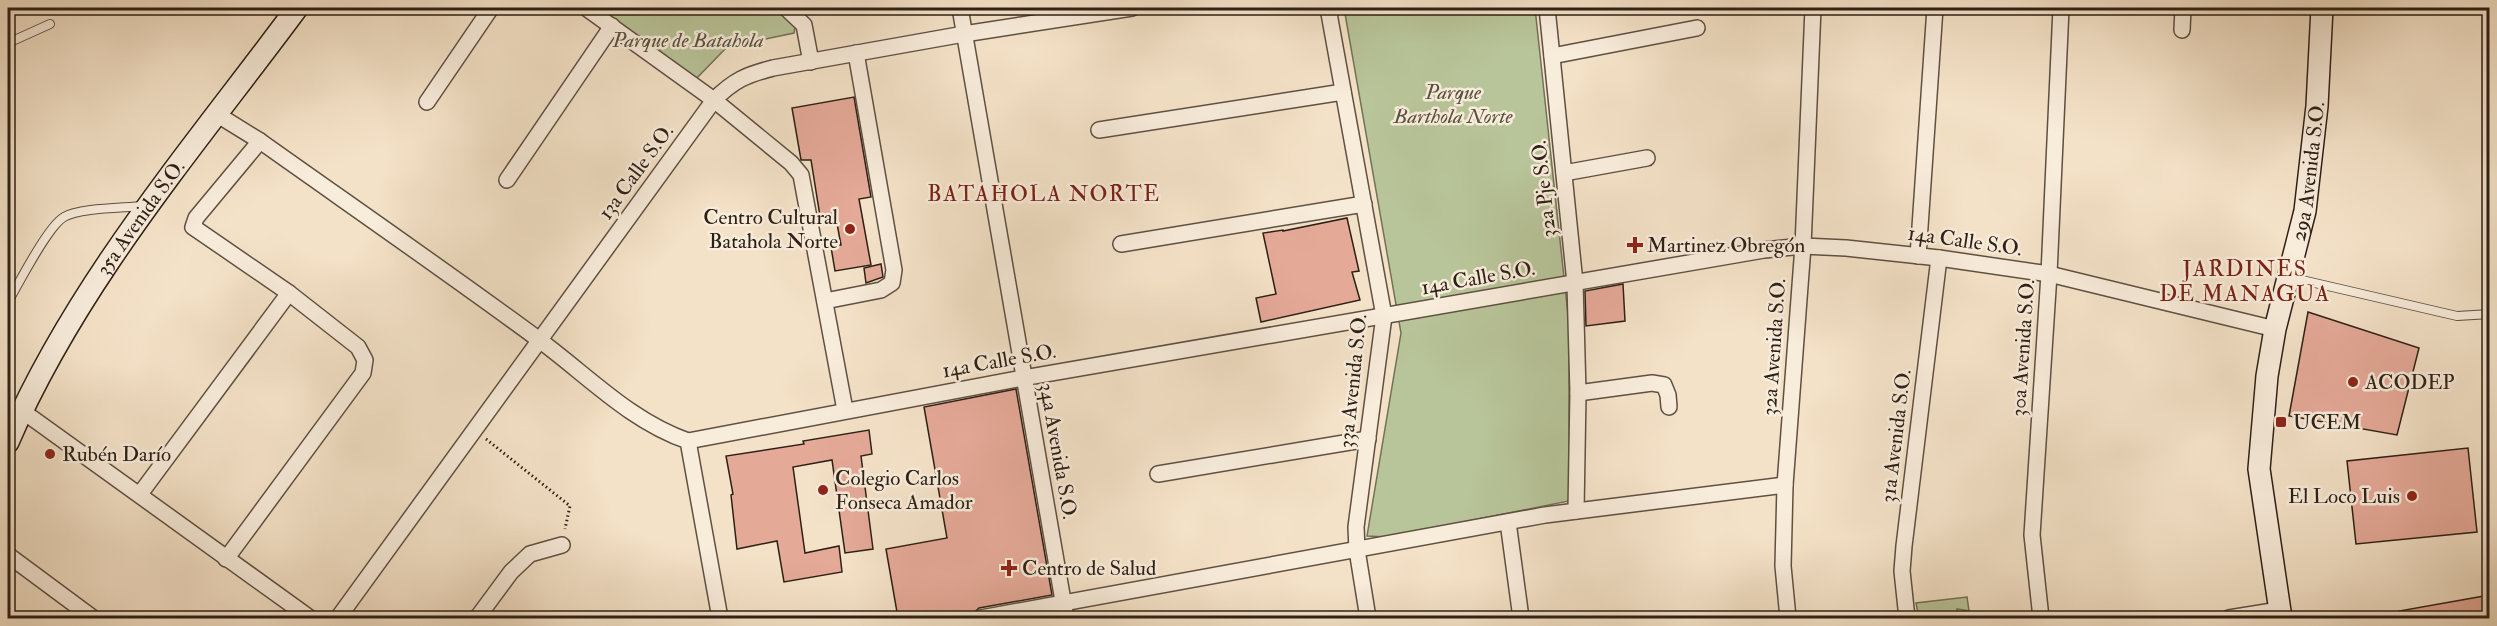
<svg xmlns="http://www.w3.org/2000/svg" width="2497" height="626" viewBox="0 0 2497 626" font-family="'IM FELL Double Pica',serif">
	<rect width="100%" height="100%" fill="#f4e2c8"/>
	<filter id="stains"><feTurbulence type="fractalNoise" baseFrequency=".00333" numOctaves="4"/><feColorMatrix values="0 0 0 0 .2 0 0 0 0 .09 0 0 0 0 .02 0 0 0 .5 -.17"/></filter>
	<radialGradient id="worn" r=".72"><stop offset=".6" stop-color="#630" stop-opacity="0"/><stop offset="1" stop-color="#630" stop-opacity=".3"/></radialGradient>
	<g fill="#b8c499" stroke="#727258" stroke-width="1.5">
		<polygon points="586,8 786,8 797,16 794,33 727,47 692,83"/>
		<polygon points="1344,8 1535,8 1569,324 1569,501 1387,537 1367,536 1401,333"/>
		<polygon points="1967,597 1969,611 1957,609 1958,618 1919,618 1916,603"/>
	</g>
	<g fill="#e5a998" stroke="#2d2016" stroke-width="1.5">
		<polygon points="854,97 871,197 859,199 871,265 835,271 831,247 841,245 835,213 820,216 811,160 801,160 792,108"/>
		<polygon points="1347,218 1359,271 1352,272 1360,300 1261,322 1256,298 1276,294 1263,233 1283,230 1283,231"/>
		<polygon points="881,264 883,277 866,283 864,268"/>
		<polygon points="1623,284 1625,321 1586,326 1585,291"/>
		<polygon points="2308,312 2419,348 2397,435 2289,416"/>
		<polygon points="1016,389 1052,595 979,608 972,615 954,618 898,618 886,549 947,538 924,407"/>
		<polygon points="869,430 872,454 861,456 873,549 845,553 832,460 793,467 805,553 839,546 842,572 784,582 777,541 737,549 731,495 733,494 726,456 804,444 803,441"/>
		<polygon points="2468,448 2477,532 2356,544 2347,461"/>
		<polygon points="2490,595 2490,618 2400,618 2399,611"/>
	</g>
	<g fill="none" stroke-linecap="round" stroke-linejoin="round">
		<g stroke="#5f5042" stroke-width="10">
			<g id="lane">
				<polyline points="8,43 50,24"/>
				<polyline points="2289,277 2457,316 2490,314"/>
				<path d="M8,302C19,283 48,226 64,217C79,208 123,208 142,206"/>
			</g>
		</g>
		<g stroke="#5f5042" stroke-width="18">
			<g id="street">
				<polyline points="586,8 714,100 791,163 801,175 845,410"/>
				<polyline points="786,8 804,25 811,62"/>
				<polyline points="960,8 1066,618"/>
				<polyline points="1328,8 1384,316 1356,527 1357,550 1368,618"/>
				<polyline points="1547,8 1575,283 1578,393 1576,511"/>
				<polyline points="2182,30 2183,8"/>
				<polyline points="1552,56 1697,28"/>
				<polyline points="427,102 491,8"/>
				<path d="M218,115L260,141C353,207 447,272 538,339C587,375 630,421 688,441L720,618"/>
				<polyline points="1099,130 1343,92"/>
				<polyline points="1564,173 1647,158"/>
				<polyline points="507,180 612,26"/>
				<polyline points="1121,244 1364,204"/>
				<polyline points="1918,256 1935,8"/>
				<polyline points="825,301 881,290 892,283 894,270 856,53"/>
				<polyline points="1578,393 1652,383 1664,385 1668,395 1669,407"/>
				<polyline points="21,410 310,618"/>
				<polyline points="688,441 1023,378 1764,250 1803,246 1846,248 1939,258 2049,274 2275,329"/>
				<polyline points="1158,474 1368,439"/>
				<polyline points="140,494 289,293"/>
				<polyline points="1508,522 1521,618"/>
				<polyline points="8,555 93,618"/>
				<polyline points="226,559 363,373 365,360 358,347 289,293 193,227 196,218 260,141"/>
				<path d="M338,618L714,100C734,80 746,75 773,68L964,34L1132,8"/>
				<polyline points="477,618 511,572 530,554 562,545"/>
				<polyline points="981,618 1545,515 1785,485"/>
				<polyline points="1788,618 1783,566 1785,485 1803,246 1813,8"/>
				<polyline points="1907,618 1902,571 1904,546 1939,258"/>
				<polyline points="2041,618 2032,535 2049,274 2061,8"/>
				<polyline points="2229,618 2279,610"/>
			</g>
		</g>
		<g stroke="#2d2016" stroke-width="24">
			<g id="secondary">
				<path id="s1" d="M8,442C77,282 194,147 297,8"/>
				<path id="s2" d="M2281,618L2259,469L2267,376L2275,329L2305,211L2317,106L2322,8"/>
			</g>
		</g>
		<polyline stroke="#2d2016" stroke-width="3" stroke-dasharray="1.5 3" stroke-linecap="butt" points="486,439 570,506 565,529"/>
		<use href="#lane" stroke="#f8ecdb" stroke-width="8"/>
		<use href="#street" stroke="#f8ecdb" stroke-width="15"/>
		<use href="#secondary" stroke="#f8ecdb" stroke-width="21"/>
	</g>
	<g fill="#8f2418" stroke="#f8ecdb" stroke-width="2">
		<circle cx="850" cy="229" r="6"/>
		<path d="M1632 236h6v6h6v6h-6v6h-6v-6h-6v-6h6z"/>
		<circle cx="2353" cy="382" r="6"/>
		<rect x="2275" y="416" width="12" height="12" rx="3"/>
		<circle cx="50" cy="454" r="6"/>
		<circle cx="823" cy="490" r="6"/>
		<circle cx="2412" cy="496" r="6"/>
		<path d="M1006 559h6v6h6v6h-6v6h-6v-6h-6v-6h6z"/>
	</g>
	<g text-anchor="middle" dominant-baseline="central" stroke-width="5" stroke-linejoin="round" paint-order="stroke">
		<g font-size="21" font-style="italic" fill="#57513d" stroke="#f8ecdb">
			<text x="688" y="40">Parque de Batahola</text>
			<text x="1453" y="92">Parque<tspan x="1453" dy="24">Barthola Norte</tspan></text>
		</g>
		<g font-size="21" fill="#2d2016" stroke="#f8ecdb">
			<text stroke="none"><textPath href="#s2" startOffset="453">29a Avenida S.O.</textPath></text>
			<text transform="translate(636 172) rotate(-54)">13a Calle S.O.</text>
			<text transform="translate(1544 189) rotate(-96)">32a Pje S.O.</text>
			<text stroke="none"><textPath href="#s1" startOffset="261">35a Avenida S.O.</textPath></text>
			<text transform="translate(1965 241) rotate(8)">14a Calle S.O.</text>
			<text transform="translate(1478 278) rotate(-10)">14a Calle S.O.</text>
			<text transform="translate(1774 347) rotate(-86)">32a Avenida S.O.</text>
			<text transform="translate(2023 348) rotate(-86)">30a Avenida S.O.</text>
			<text transform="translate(999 361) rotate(-10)">14a Calle S.O.</text>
			<text transform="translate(1353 381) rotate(-84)">33a Avenida S.O.</text>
			<text transform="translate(1896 436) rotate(-83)">31a Avenida S.O.</text>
			<text transform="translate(1058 451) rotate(80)">34a Avenida S.O.</text>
		</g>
		<g font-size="21" fill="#2d2016" stroke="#f8ecdb" text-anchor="start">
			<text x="838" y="217" text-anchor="end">Centro Cultural<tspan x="838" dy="24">Batahola Norte</tspan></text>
			<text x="1647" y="245">Martinez Obregón</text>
			<text x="2365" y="382">ACODEP</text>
			<text x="2293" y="422">UCEM</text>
			<text x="62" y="454">Rubén Darío</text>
			<text x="835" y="478">Colegio Carlos<tspan x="835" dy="24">Fonseca Amador</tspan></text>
			<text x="2400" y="496" text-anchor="end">El Loco Luis</text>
			<text x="1022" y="568">Centro de Salud</text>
		</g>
		<g font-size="22" letter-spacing="1.5" fill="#7a1f14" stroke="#f8ecdb">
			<text x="1044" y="194">BATAHOLA NORTE</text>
			<text x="2245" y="269">JARDINES<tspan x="2245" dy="25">DE MANAGUA</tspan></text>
		</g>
	</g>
	<rect width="2497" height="626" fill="none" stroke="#f4e2c8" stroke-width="30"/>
	<rect x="9" y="9" width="2479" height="608" fill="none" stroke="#2d2016" stroke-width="3"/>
	<rect x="15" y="15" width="2467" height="596" fill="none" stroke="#2d2016" stroke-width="1.5"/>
	<rect width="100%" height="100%" filter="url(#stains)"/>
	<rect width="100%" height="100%" fill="url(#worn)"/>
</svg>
